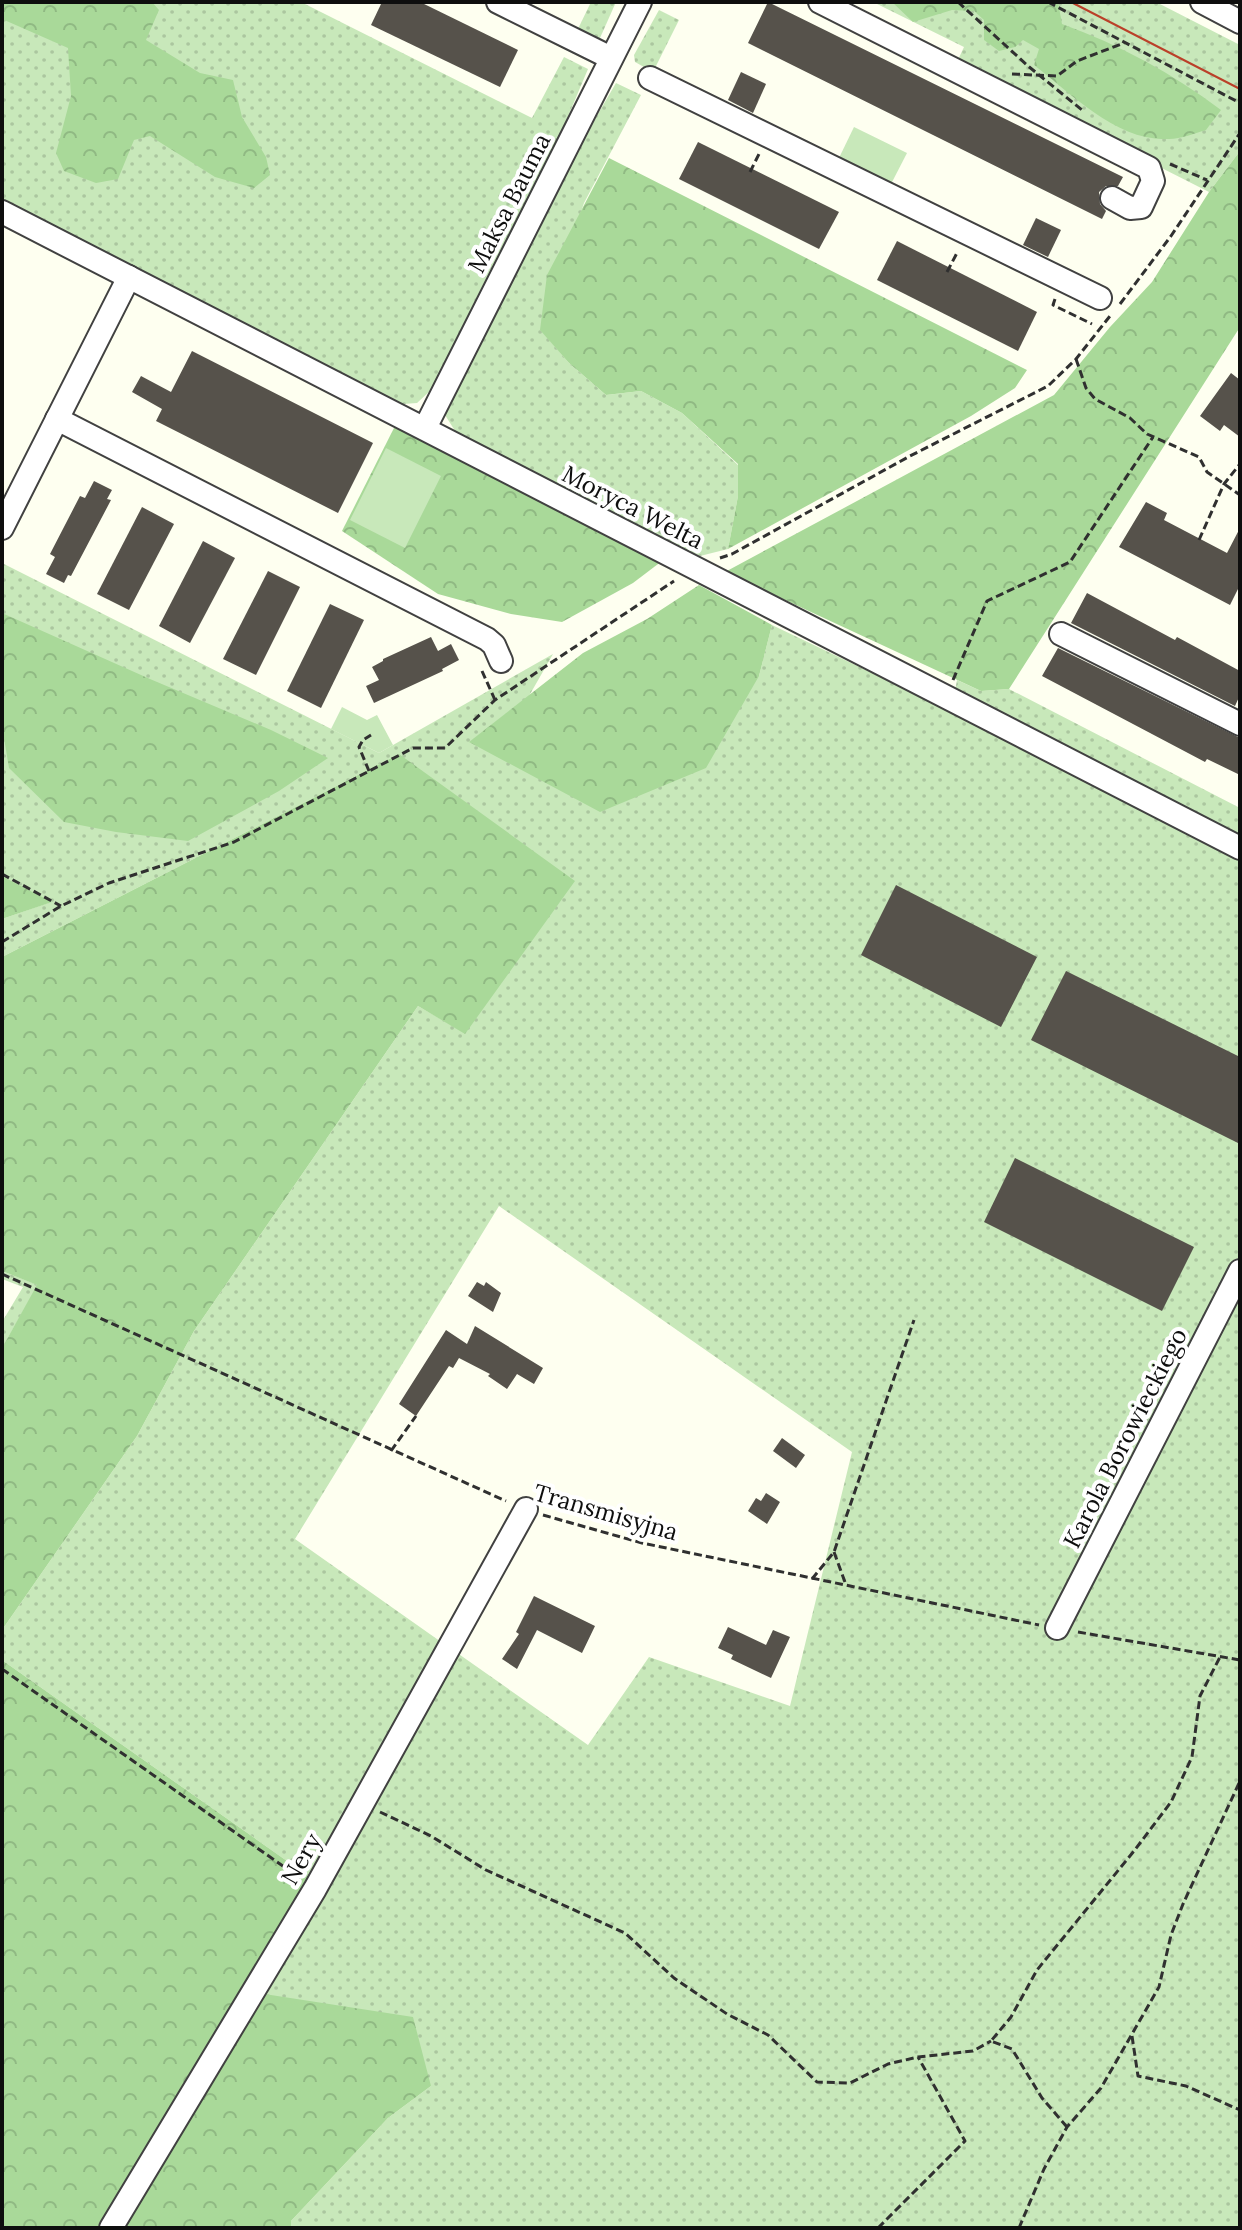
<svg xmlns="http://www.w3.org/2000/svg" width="1242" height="2230" viewBox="0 0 1242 2230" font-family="Lora,serif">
	<defs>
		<pattern id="grass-dots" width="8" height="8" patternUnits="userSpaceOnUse" patternTransform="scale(2)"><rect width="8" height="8" fill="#c8e8ba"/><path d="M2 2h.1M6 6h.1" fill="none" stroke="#abc69f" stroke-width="1.8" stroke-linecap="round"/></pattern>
		<pattern id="forest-crowns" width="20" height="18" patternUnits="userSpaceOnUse" patternTransform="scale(2)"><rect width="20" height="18" fill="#a9d999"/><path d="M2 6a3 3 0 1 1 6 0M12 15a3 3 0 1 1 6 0" fill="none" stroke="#90b983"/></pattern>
	</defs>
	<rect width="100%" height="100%" fill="#fefff0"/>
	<g fill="url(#grass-dots)">
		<polygon points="2,2 301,2 532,118 564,57 588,69 561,133 431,390 417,403 403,404 2,200"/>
		<polygon points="591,2 616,2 600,38 594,41 576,33"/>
		<polygon points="873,2 1156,2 1240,45 1240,151 1209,192 956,64 964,47"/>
		<polygon points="659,10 679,20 653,72 635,62 634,55"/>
		<polygon points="616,83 641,95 584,203 541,330 569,363 606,395 641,391 682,413 738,465 738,496 728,549 700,556 457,434 445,415 581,143"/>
		<polygon points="2,563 379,753 553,654 529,696 470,742 759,676 772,625 1010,739 1240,858 1240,2228 291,2228 291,2221 388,2118 431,2086 258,1993 453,1650 588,1745 649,1657 790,1706 852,1452 499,1206 295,1539 444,1644 314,1880 2,1660 2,1630 137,1436 194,1331 418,1006 465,1033 399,754 2,957 2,919 51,902 2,876"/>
		<polygon points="957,680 981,691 1009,689 1240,808 1240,836 955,691"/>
		<polygon points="2,1271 38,1285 2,1348 2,1322 23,1287 2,1279"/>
	</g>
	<g fill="url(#forest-crowns)">
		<polygon points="2,2 152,2 159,10 146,40 200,73 233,80 242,117 266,157 270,175 254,188 215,177 150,136 134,140 118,179 96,183 64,171 56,153 71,96 68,48 2,19"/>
		<path d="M892,2H1058L1062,24C1120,45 1172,73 1221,110L1206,130C1195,133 1181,139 1169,139C1117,142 1072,94 1034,65L1039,49L1023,40L1015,47L999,51L984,40V20L974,11L952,10L913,22Z"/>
		<polygon points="1240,151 1240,327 1009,689 981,691 725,572 1054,395 1110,327 1152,282 1209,192"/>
		<polygon points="609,158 1027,370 1015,388 971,416 728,549 738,496 738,464 682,413 641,391 606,395 569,363 540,330 547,275"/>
		<polygon points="395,426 662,561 633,583 562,622 511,614 438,594 342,531"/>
		<polygon points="699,585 772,625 759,676 706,768 600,812 469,742 583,653 647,619"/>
		<polygon points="2,613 150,679 271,730 328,758 279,791 188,841 116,832 64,822 9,768 2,726"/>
		<polygon points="399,754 575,881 465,1034 418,1006 194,1331 137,1436 2,1630 2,1348 37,1285 2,1271 2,957"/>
		<polygon points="2,876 52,902 2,919"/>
		<polygon points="2,1660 314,1880 103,2228 2,2228"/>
		<polygon points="258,1993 413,2017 431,2086 388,2118 291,2221 291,2228 116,2228"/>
	</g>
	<g fill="#c8e8ba">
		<polygon points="854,127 907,153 890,186 838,160"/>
		<polygon points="386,448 441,476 405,548 350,520"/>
		<polygon points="342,707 367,720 377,715 393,745 379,753 331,729"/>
	</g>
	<g fill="#56524b">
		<polygon points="382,2 420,2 518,50 500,87 371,25"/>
		<polygon points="768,2 1123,177 1118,186 1106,186 1099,192 1100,204 1106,211 1102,219 748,43"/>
		<polygon points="741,72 766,84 753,113 728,100"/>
		<polygon points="698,142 839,212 819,249 679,179"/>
		<polygon points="1036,218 1061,230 1048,257 1023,245"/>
		<polygon points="897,241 1037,312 1018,351 877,280"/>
		<polygon points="192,351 373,443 338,513 156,421 162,409 132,392 141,376 171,392"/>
		<polygon points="1231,373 1240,380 1240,437 1224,425 1220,431 1200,416"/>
		<polygon points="94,481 112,490 107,499 111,500 71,576 68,575 64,583 46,574 55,557 50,554 80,496 85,498"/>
		<polygon points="1146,502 1167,513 1164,520 1227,553 1240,528 1240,585 1230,605 1119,547"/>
		<polygon points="142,507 174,524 129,610 97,594"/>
		<polygon points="203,541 235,558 190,643 159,626"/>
		<polygon points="268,571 300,587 256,675 223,659"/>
		<polygon points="1087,593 1175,640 1177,637 1240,671 1240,695 1235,706 1071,623"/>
		<polygon points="330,604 364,620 321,708 287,691"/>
		<polygon points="431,637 438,651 451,644 459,660 442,669 443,671 374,703 366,686 379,680 372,667 383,661 383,659"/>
		<polygon points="1058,648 1240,738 1240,775 1207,759 1205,762 1042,676"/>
		<polygon points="896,885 1037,957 1001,1027 861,955"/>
		<polygon points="1066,971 1240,1057 1240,1144 1031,1040"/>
		<polygon points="1015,1158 1194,1247 1162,1311 984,1222"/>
		<polygon points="477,1282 484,1286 486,1282 501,1293 493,1312 468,1296"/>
		<polygon points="475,1326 543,1368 534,1384 517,1374 507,1389 488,1376 490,1374 459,1358 453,1368 449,1366 416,1416 399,1404 446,1330 467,1344"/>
		<polygon points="782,1438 805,1455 796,1468 773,1451"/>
		<polygon points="766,1493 780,1502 767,1524 748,1511 756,1498 761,1501"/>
		<polygon points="534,1596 595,1626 582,1653 537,1630 517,1669 502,1659 519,1634 516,1632"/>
		<polygon points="728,1627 766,1645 773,1630 790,1637 771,1678 731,1659 733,1655 718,1648"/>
	</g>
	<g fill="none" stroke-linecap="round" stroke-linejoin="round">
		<g stroke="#414141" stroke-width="26">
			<g id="minor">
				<polyline points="498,2 611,58"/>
				<polyline points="820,2 1149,168 1153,181 1141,207 1130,208 1112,198"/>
				<polyline points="1202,2 1240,22"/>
				<polyline points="650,78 1100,298"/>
				<polyline points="2,212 1240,848"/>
				<polyline points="57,419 487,639 494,645 501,661"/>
				<polyline points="425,428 640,2"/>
				<polyline points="2,528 129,277"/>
				<polyline points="1061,634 1240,724"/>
				<polyline points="1057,1628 1240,1271"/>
				<polyline points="111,2228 315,1889 526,1509"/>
			</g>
		</g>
		<g stroke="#303030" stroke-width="3" stroke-dasharray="8 4" stroke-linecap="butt">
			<polyline points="958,2 1028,66 1082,110"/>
			<polyline points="1048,2 1240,103"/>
			<polyline points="1012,74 1057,76 1077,61 1124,43"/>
			<polyline points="1170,164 1207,180"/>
			<polyline points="750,172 759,154"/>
			<polyline points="947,272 958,251"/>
			<polyline points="1055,299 1053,305 1092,324"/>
			<polyline points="1120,304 1171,236 1240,133"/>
			<polyline points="1076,359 1086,388 1095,399 1130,418 1147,434 1199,457 1207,472 1240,495"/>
			<polyline points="1199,540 1224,484 1240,464"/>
			<polyline points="720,558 732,554 910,456 1048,386 1076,359 1110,316"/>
			<polyline points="482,671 495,700"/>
			<polyline points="953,680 987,601 1070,562 1153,437"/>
			<polyline points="369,771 359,747 363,740 371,735"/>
			<polyline points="2,874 61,906"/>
			<polyline points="2,942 61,906 109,883 234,842 413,748 445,748 495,700 674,581"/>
			<polyline points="2,1274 506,1501"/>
			<polyline points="391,1451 416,1416"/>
			<polyline points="543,1515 642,1543 1039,1625"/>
			<polyline points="834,1552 846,1585"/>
			<polyline points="812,1579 834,1552 914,1320"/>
			<polyline points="1078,1632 1240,1660"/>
			<polyline points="2,1669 300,1878"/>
			<polyline points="380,1812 431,1836 486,1870 625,1933 674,1978 727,2014 768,2035 817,2082 850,2083 888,2064 918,2057 973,2051 991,2041"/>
			<polyline points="1132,2036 1138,2076 1186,2086 1240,2110"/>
			<polyline points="1067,2127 1042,2098 1012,2049 991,2041 1011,2017 1037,1970 1134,1851 1171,1802 1192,1757 1200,1696 1220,1657"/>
			<polyline points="878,2228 965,2141 918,2057"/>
			<polyline points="1019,2228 1044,2169 1067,2127 1101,2088 1159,1987 1171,1935 1183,1904 1240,1781"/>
		</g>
		<use href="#minor" stroke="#fff" stroke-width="22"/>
		<polyline stroke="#bb4029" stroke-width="2" points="1071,2 1240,89"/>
	</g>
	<g text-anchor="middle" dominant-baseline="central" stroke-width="8" stroke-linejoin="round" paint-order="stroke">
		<g font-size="24" fill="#0e0e0e" stroke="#fff">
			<text transform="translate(509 203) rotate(-63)">Maksa Bauma</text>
			<text transform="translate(633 507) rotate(27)">Moryca Welta</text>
			<text transform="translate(1125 1438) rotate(-63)">Karola Borowieckiego</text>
			<text transform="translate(606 1512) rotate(16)">Transmisyjna</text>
			<text transform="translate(301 1859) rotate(-60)">Nery</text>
		</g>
	</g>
	<rect width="1242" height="2230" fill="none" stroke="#0e0e0e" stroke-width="8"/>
</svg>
